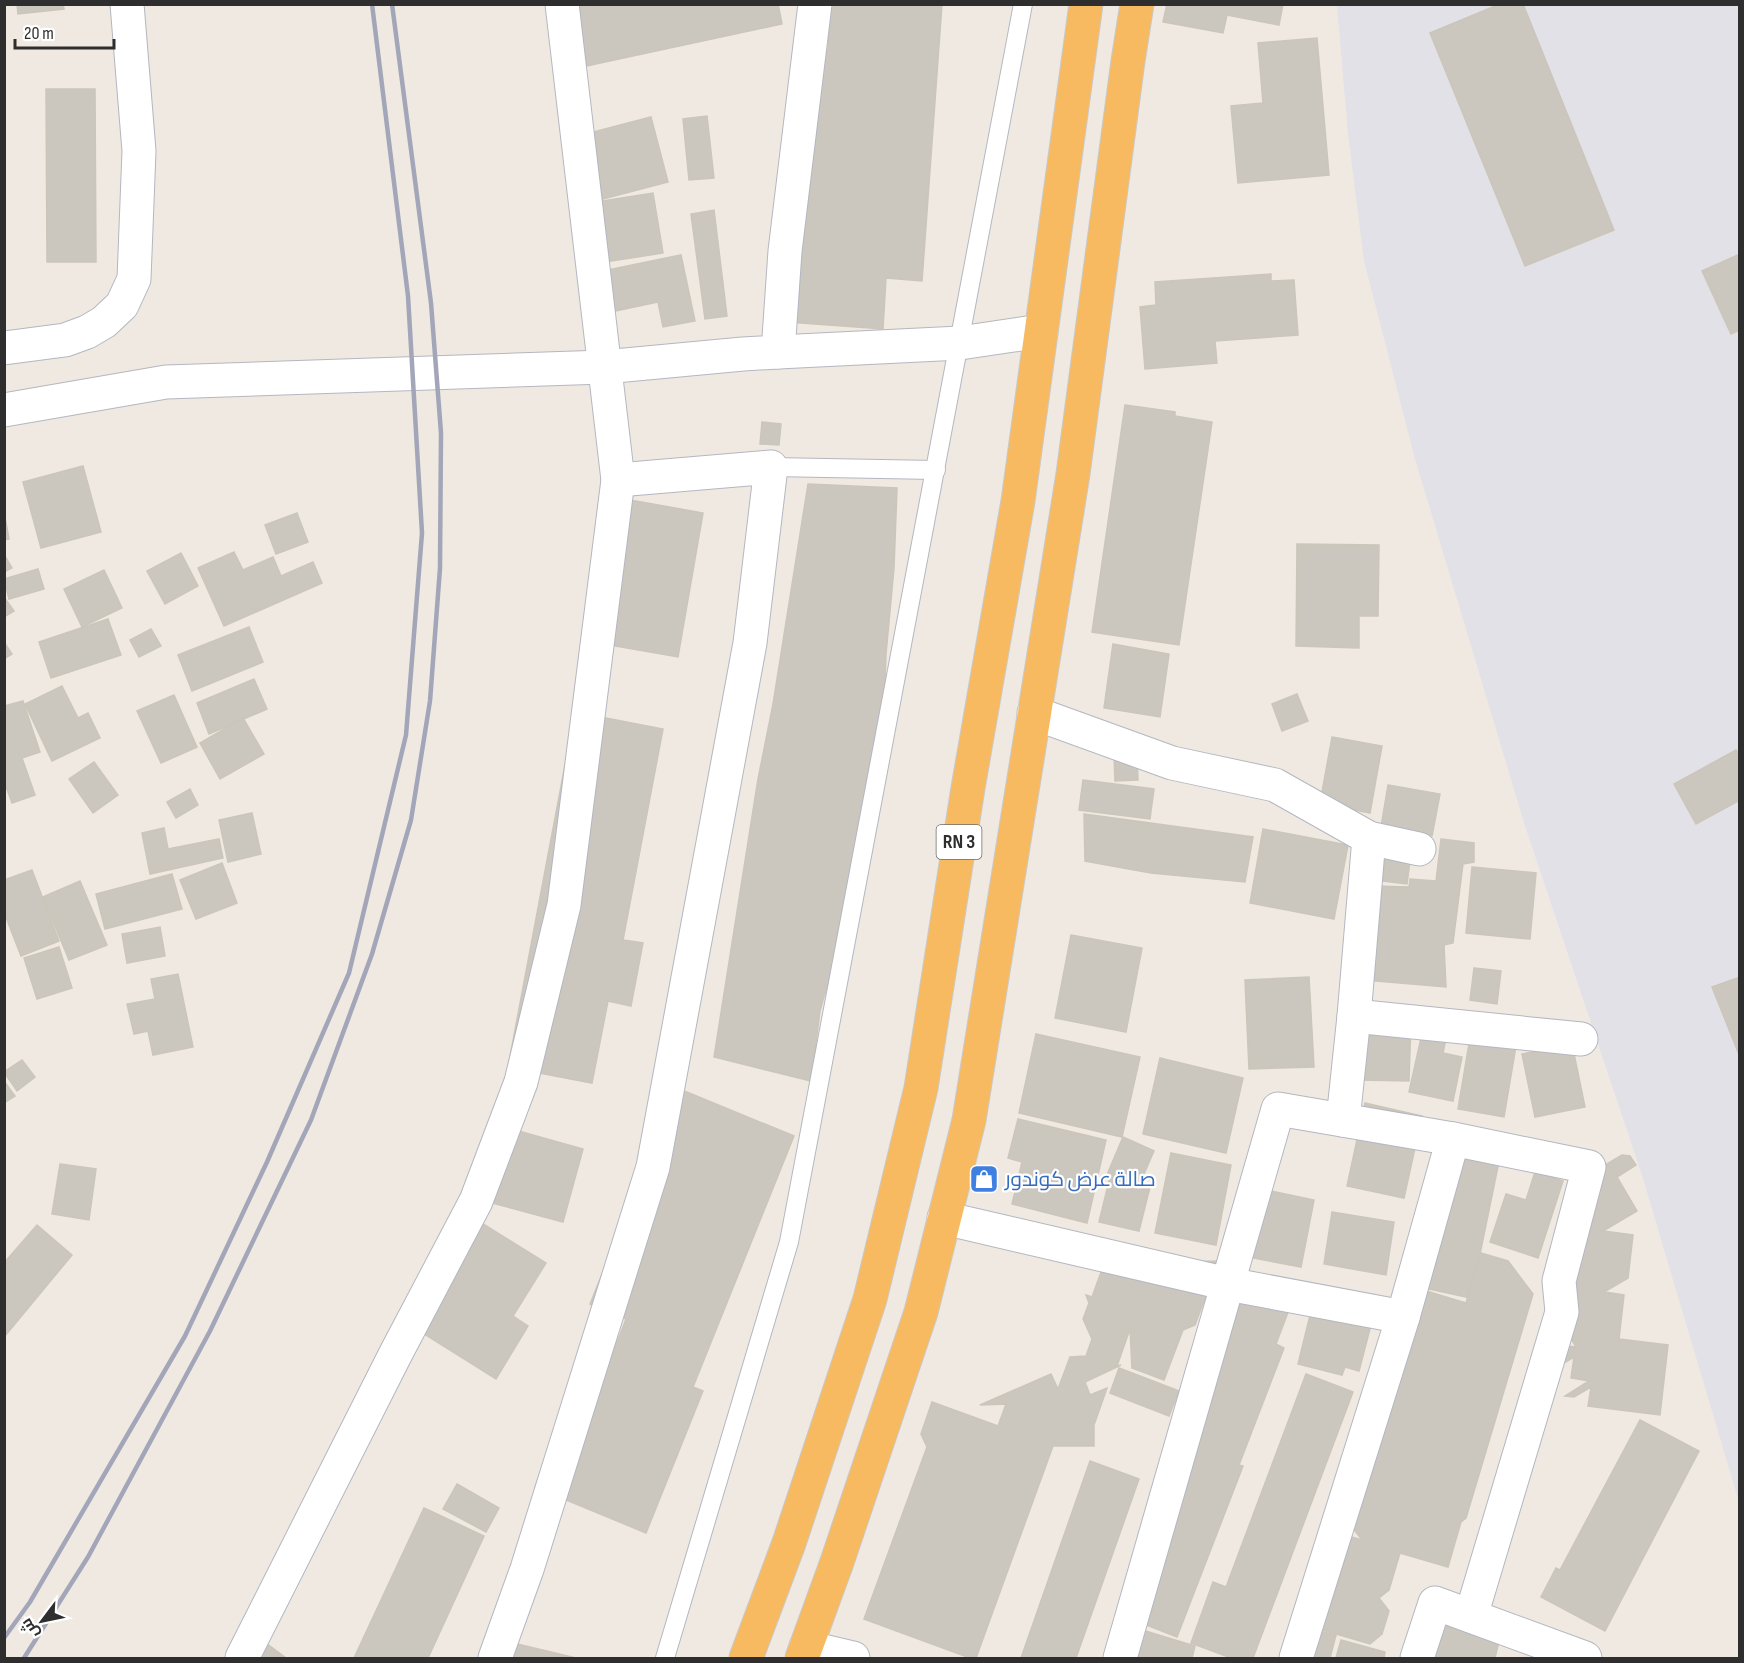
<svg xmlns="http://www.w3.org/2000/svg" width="1744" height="1663" viewBox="0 0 1744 1663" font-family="'Sofia Sans Condensed',Cairo,sans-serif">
	<rect width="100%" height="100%" fill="#efe9e1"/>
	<polygon fill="#e3e1e8" points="1337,5 1739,5 1739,1502 1641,1172 1525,826 1415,459 1364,261 1348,134"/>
	<g fill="#cbc7bf" stroke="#cbc5ba" stroke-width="1.5">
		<polygon points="17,4 63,4 64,9 18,14"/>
		<polygon points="573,4 778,4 782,24 586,66"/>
		<polygon points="831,4 942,4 922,281 886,278 883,329 774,321 793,47 828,50"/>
		<polygon points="1167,4 1283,4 1279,25 1227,15 1223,33 1163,22"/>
		<polygon points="1500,4 1523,4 1614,230 1525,266 1430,33"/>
		<polygon points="1317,38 1329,175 1238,183 1231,106 1263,103 1258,43"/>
		<polygon points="46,89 95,89 96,262 47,262"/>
		<polygon points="707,116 714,178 689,180 683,119"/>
		<polygon points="651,117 668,182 595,201 578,136"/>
		<polygon points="653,193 663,253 599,263 589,203"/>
		<polygon points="714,210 727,316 705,319 691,214"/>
		<polygon points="1740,254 1740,330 1731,334 1702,271"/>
		<polygon points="681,255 695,321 663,327 658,302 596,315 588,274"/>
		<polygon points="1271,274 1271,281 1294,280 1298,335 1215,341 1217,363 1145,369 1140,307 1156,305 1155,282"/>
		<polygon points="1125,405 1175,412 1175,416 1212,422 1179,645 1092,632"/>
		<polygon points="762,422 781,424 779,445 760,444"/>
		<polygon points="83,466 101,532 41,548 23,482"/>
		<polygon points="808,484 897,488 894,568 886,654 882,757 842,932 820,1011 811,1081 714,1057 758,779 773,704"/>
		<polygon points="619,498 703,513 678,657 609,645"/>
		<polygon points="4,512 9,539 4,540"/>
		<polygon points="297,513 308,542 276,554 265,525"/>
		<polygon points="1297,544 1379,545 1378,616 1359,616 1359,648 1296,646"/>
		<polygon points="234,552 243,570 273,557 281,576 313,562 322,583 224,626 198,568"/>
		<polygon points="181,553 198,586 165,604 147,571"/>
		<polygon points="4,554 12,568 4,572"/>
		<polygon points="38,569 44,589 9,599 4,579"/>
		<polygon points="104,570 122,608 82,627 64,589"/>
		<polygon points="4,597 14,611 4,617"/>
		<polygon points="108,619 121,655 51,678 39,642"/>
		<polygon points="249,627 263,662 192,691 178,655"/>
		<polygon points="151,629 161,646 139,657 130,640"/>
		<polygon points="4,642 12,654 4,659"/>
		<polygon points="1113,644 1169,654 1160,717 1104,708"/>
		<polygon points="254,679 267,709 209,734 197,703"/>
		<polygon points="62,686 78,718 88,713 100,738 52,761 25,704"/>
		<polygon points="1297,694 1308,721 1282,731 1272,704"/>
		<polygon points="174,695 197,747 161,763 137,711"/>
		<polygon points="23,701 40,752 22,758 35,795 12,803 4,781 4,763 6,763 4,758 4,706"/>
		<polygon points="575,712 663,729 623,940 643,943 631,1006 608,1001 592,1083 508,1067"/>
		<polygon points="243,718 264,754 220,779 200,743"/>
		<polygon points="1332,737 1382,746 1370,813 1320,803"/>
		<polygon points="1736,750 1740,755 1740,800 1696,824 1674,784"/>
		<polygon points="1137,754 1138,780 1115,781 1114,755"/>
		<polygon points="94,762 118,795 93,813 69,779"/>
		<polygon points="1083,780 1154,789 1150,819 1079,810"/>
		<polygon points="1388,785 1440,794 1432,836 1381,827"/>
		<polygon points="190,789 198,805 176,818 167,802"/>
		<polygon points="252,813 261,854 228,862 219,820"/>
		<polygon points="1084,814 1253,837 1245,882 1151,873 1085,861"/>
		<polygon points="164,828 168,849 219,839 223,858 150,874 142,833"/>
		<polygon points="1263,829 1348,845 1334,919 1250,903"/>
		<polygon points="1441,839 1474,843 1474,862 1463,864 1453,943 1444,945 1446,987 1365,980 1376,886 1409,887 1410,879 1436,881"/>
		<polygon points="1385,857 1410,861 1407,884 1383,881"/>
		<polygon points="222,863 237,903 196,919 180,880"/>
		<polygon points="1472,867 1536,873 1530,939 1466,933"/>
		<polygon points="32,870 59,941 21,956 4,912 4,880"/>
		<polygon points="172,874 182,909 105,929 96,894"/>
		<polygon points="80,881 107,945 69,960 43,897"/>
		<polygon points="160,927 165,956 127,963 122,934"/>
		<polygon points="1071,935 1142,948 1126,1032 1055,1018"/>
		<polygon points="59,947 72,988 37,999 24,958"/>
		<polygon points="1474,968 1501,971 1497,1004 1470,1000"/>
		<polygon points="178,974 193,1047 153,1055 148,1031 134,1034 127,1004 155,999 151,979"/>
		<polygon points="1309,977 1314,1067 1249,1069 1245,980"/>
		<polygon points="1740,977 1740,1057 1712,987"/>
		<polygon points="1361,1019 1411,1020 1409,1081 1360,1080"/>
		<polygon points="1472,1026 1518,1034 1504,1117 1458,1109"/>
		<polygon points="1423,1029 1447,1034 1443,1053 1462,1057 1453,1101 1409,1092"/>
		<polygon points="1036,1034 1140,1057 1122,1137 1019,1113"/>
		<polygon points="1572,1044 1585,1107 1535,1117 1522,1054"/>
		<polygon points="1160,1058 1243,1078 1226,1153 1143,1134"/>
		<polygon points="22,1060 35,1077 17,1091 4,1072"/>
		<polygon points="4,1081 15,1096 4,1103"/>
		<polygon points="677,1088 794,1136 693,1387 703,1391 646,1533 535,1487 585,1363 606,1371 626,1319 590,1304"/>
		<polygon points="1365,1103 1422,1116 1404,1198 1347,1186"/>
		<polygon points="1018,1119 1106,1140 1087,1223 1012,1204 1022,1162 1008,1158"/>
		<polygon points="501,1126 583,1149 563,1222 481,1200"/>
		<polygon points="1456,1133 1503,1142 1471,1298 1424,1288"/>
		<polygon points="1123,1137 1154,1151 1137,1190 1106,1177"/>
		<polygon points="1171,1153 1231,1165 1216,1245 1155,1233"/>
		<polygon points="1622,1155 1630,1156 1636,1165 1617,1177 1637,1211 1603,1231 1633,1235 1628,1278 1604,1292 1624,1295 1619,1339 1668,1345 1660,1415 1588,1406 1591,1387 1574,1397 1565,1396 1589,1381 1571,1378 1574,1357 1547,1373 1545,1344 1576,1347 1569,1335 1566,1256 1588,1243 1577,1224 1583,1178"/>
		<polygon points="60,1164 96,1169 89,1220 52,1214"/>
		<polygon points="1535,1172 1563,1181 1538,1258 1490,1242 1506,1194 1526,1200"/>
		<polygon points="1110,1177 1150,1187 1139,1231 1099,1222"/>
		<polygon points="1261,1189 1314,1200 1301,1267 1248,1257"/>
		<polygon points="1332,1212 1394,1222 1386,1275 1324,1264"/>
		<polygon points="467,1214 546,1263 513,1316 528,1326 496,1379 402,1320"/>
		<polygon points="37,1225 72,1255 5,1336 4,1263"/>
		<polygon points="1481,1253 1508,1261 1533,1294 1466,1518 1461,1522 1448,1567 1400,1553 1389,1590 1379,1598 1389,1611 1382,1634 1370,1644 1302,1624 1334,1532 1362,1540 1350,1524 1374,1382 1411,1354 1402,1342 1426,1291 1466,1303"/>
		<polygon points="1219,1261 1195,1325 1183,1330 1164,1380 1132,1368 1130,1329 1117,1366 1121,1365 1085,1382 1090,1395 1107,1388 1094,1425 1094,1446 1053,1446 976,1658 970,1658 864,1619 927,1447 921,1434 932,1402 998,1426 1006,1404 980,1405 1051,1374 1058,1389 1070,1357 1086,1356 1092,1339 1083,1319 1089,1303 1086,1295 1092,1297 1104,1264"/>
		<polygon points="1251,1277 1295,1294 1276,1344 1284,1348 1239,1465 1243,1466 1177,1637 1121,1615"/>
		<polygon points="1317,1287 1371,1325 1359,1371 1345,1367 1342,1375 1298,1364"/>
		<polygon points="1119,1368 1179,1391 1169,1416 1110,1393"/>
		<polygon points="1306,1374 1353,1392 1253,1658 1231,1658 1191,1643 1213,1582 1226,1587"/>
		<polygon points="1640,1420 1699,1451 1605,1631 1541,1597 1556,1568 1560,1570"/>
		<polygon points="1090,1461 1139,1479 1076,1658 1021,1658"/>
		<polygon points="457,1484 499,1508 486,1532 443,1509"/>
		<polygon points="424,1508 484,1536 428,1658 354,1658"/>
		<polygon points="1437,1600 1505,1616 1495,1658 1424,1658"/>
		<polygon points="1129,1626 1195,1646 1192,1658 1119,1658"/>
		<polygon points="1300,1626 1336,1635 1330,1658 1292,1658"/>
		<polygon points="262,1640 286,1658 247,1658"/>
		<polygon points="1341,1640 1385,1652 1384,1658 1336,1658"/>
		<polygon points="509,1642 576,1658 505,1658"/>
	</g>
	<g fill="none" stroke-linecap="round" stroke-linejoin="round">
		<g stroke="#b4b7c1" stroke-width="20">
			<g id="service">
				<polyline points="771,467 936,470"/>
				<polyline points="665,1658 789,1242 1023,4"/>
			</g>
		</g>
		<g stroke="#b4b7c1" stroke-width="35">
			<g id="minor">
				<polyline points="4,348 65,340 87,332 104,322 122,305 134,279 139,151 127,4"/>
				<polyline points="778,352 960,343 1041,331"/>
				<polyline points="4,410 166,382 604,367 743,354 778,352 785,251 815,4"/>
				<polyline points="1034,713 1172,763 1275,785 1369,838 1419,849"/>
				<polyline points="1354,1016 1581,1039"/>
				<polyline points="1343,1120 1354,1016 1369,838"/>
				<polyline points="944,1218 1228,1284 1403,1317"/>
				<polyline points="806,1647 853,1658"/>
				<polyline points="242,1658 395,1355 476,1201 521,1082 564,905 618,480 562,4"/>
				<polyline points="495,1658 527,1569 653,1167 750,643 771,467 618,480"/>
				<polyline points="1120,1658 1278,1109 1453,1139 1589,1167 1559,1281 1562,1312 1471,1616"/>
				<polyline points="1296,1658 1403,1317 1453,1139"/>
				<polyline points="1417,1658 1435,1603 1585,1658"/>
			</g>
		</g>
		<g stroke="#c9c9c9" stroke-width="35">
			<g id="trunk">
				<polyline points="746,1658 789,1543 870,1299 921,1088 968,788 1018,501 1086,4"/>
				<polyline points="802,1658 837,1562 921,1312 969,1120 1073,474 1128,61 1137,4"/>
			</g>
		</g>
		<use href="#service" stroke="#fff" stroke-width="18"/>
		<use href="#minor" stroke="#fff" stroke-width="33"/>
		<use href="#trunk" stroke="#f8ba60" stroke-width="33"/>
		<g stroke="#a3a6b8" stroke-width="4.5">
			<polyline points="4,1638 30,1602 185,1336 267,1162 349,973 406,735 422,533 408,296 372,4"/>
			<polyline points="24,1658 88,1557 210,1331 311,1120 372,954 411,820 430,701 440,568 441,433 431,303 392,4"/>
		</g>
	</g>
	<defs>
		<g id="shop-square" transform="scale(1.5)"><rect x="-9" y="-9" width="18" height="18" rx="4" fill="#3f7fe0" stroke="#fff"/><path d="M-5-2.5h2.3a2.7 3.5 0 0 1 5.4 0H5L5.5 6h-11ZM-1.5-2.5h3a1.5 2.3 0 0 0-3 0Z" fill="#fff"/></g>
	</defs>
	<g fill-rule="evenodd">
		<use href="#shop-square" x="984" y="1179"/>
	</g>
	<g text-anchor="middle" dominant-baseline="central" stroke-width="4.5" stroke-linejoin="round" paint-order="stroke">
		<rect fill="#fff" stroke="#6d6d6d" stroke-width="1.5" x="936.5" y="825" width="45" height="34" rx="4.5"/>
		<g font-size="20" font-weight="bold" fill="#2e2e2e">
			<text x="959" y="842">RN 3</text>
		</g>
		<g font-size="21" fill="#366cbe" stroke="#fff" text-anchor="start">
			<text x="1005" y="1179">صالة عرض كوندور</text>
		</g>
	</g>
	<rect width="1744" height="1663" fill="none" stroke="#2e2e2e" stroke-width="12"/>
	<g transform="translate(42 1621) rotate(238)" stroke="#ffffff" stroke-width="4.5" paint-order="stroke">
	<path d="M0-4.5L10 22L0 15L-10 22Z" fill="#2e2e2e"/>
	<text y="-9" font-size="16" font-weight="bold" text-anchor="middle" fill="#2e2e2e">ش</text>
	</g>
	<path d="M15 39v9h99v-9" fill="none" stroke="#2e2e2e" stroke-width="3"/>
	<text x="24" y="39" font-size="18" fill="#2e2e2e" stroke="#ffffff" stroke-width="4.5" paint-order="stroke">20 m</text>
</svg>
